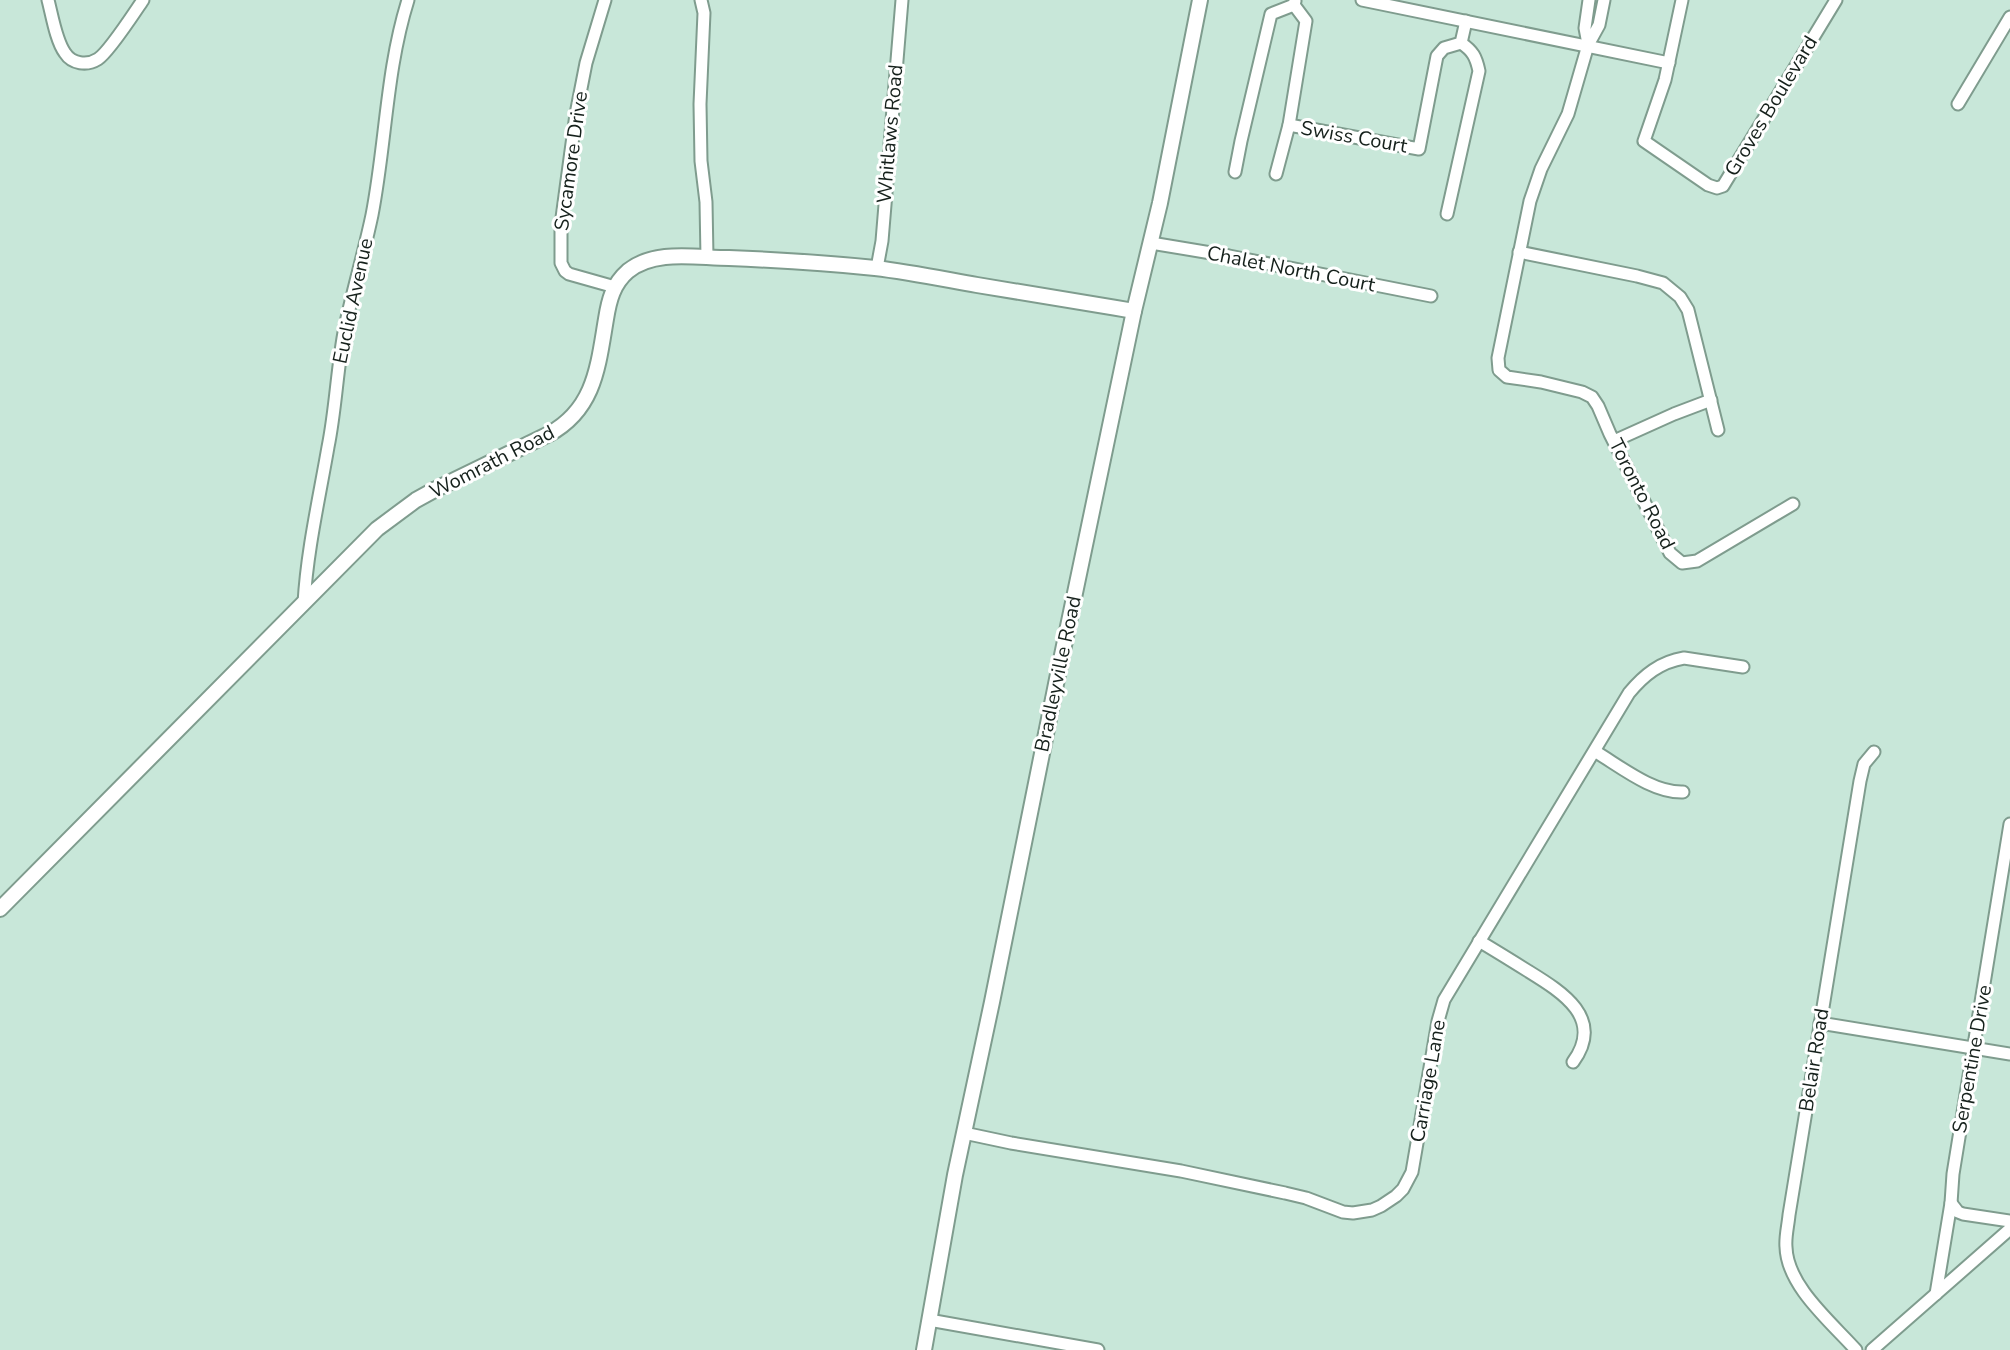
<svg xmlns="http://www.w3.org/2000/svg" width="2010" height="1350" viewBox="0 0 2010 1350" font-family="'Nunito Sans',sans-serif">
	<rect width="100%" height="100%" fill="#c8e7d9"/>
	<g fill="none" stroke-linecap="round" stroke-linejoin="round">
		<g stroke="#7f9c8e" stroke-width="15">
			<g id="minor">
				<path d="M48,0C52,15 56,41 65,53C72,64 87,66 98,59C109,52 134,13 143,0"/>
				<polyline points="605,0 586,63 576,114 561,225 561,263 565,271 569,274 615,287"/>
				<polyline points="701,0 704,13 700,104 701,161 706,202 707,257"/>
				<polyline points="1362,0 1669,63"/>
				<polyline points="1604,0 1599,25 1588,45 1568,114 1541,169 1530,201 1498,358 1499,370 1507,377 1541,382 1582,392 1592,397 1598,406 1610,434 1670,553 1682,563 1697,561 1793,504"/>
				<polyline points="1682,0 1665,80 1644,141 1708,185 1717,188 1723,186 1836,0"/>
				<polyline points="1588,44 1585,28 1589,0"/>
				<polyline points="1958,104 2010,17"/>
				<polyline points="1289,125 1419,149 1437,56 1444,48 1461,43 1466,21"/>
				<polyline points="1235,172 1241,141 1271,14 1294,5"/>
				<polyline points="1276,174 1289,125 1306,21 1294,5 1295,1"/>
				<path d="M1447,214L1479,71C1476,57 1473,51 1461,43"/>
				<polyline points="1151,243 1229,256 1431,296"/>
				<polyline points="1519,252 1637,276 1663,283 1680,297 1688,310 1718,430"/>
				<polyline points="877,268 882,241 902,0"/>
				<polyline points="1614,441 1674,414 1711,400"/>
				<path d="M304,603C307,551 319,499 328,447C336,408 337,367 345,327C353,290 364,253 372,215C386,143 386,70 408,0"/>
				<path d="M1596,752C1621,767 1653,793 1683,792"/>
				<path d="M1479,941C1496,951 1512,961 1528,971C1562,992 1605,1018 1573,1062"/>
				<polyline points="1820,1023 2010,1054"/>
				<path d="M964,1133L1011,1143L1181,1171L1285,1193L1306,1198L1343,1212L1353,1213L1372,1210L1381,1206L1396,1196L1403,1189L1412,1172L1438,1021L1444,1000L1629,693C1644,675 1660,662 1684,658L1743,667"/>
				<polyline points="1951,1203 1958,1212 1963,1214 2010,1221"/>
				<polyline points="1936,1294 1951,1203 1953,1174 2010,824"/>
				<polyline points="929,1320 1098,1350"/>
				<path d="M1856,1350C1831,1322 1787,1286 1786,1247C1785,1237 1788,1226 1789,1215L1860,781L1864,764L1874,752"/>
				<polyline points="1872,1350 2010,1229"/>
			</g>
		</g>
		<g stroke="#7f9c8e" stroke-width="18">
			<g id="tertiary">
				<path d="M0,909L377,529L416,500L436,489L549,434C595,409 598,366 606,319C609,300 613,284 628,271C655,249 697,258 729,258C778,260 827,263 875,268C909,272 943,279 977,285C1030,294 1082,302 1134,311"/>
				<polyline points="924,1350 955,1175 992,1002 1057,679 1134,311 1160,203 1200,0"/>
			</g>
		</g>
		<use href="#minor" stroke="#fff" stroke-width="11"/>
		<use href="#tertiary" stroke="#fff" stroke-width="14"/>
	</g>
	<g text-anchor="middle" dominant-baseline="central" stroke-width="6" stroke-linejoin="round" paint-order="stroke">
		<g font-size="20" fill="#15201b" stroke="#fff">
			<text transform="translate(1771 106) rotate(-59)">Groves Boulevard</text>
			<text transform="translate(890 134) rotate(-85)">Whitlaws Road</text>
			<text transform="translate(1354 137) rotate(10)">Swiss Court</text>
			<text transform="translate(571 161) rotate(-82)">Sycamore Drive</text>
			<text transform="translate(1291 269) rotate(11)">Chalet North Court</text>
			<text transform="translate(353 301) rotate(-78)">Euclid Avenue</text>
			<text transform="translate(492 462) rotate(-27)">Womrath Road</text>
			<text transform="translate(1642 494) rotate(63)">Toronto Road</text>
			<text transform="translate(1058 674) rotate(-78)">Bradleyville Road</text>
			<text transform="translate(1972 1059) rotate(-80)">Serpentine Drive</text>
			<text transform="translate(1814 1060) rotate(-81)">Belair Road</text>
			<text transform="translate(1428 1081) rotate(-80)">Carriage Lane</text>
		</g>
	</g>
</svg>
